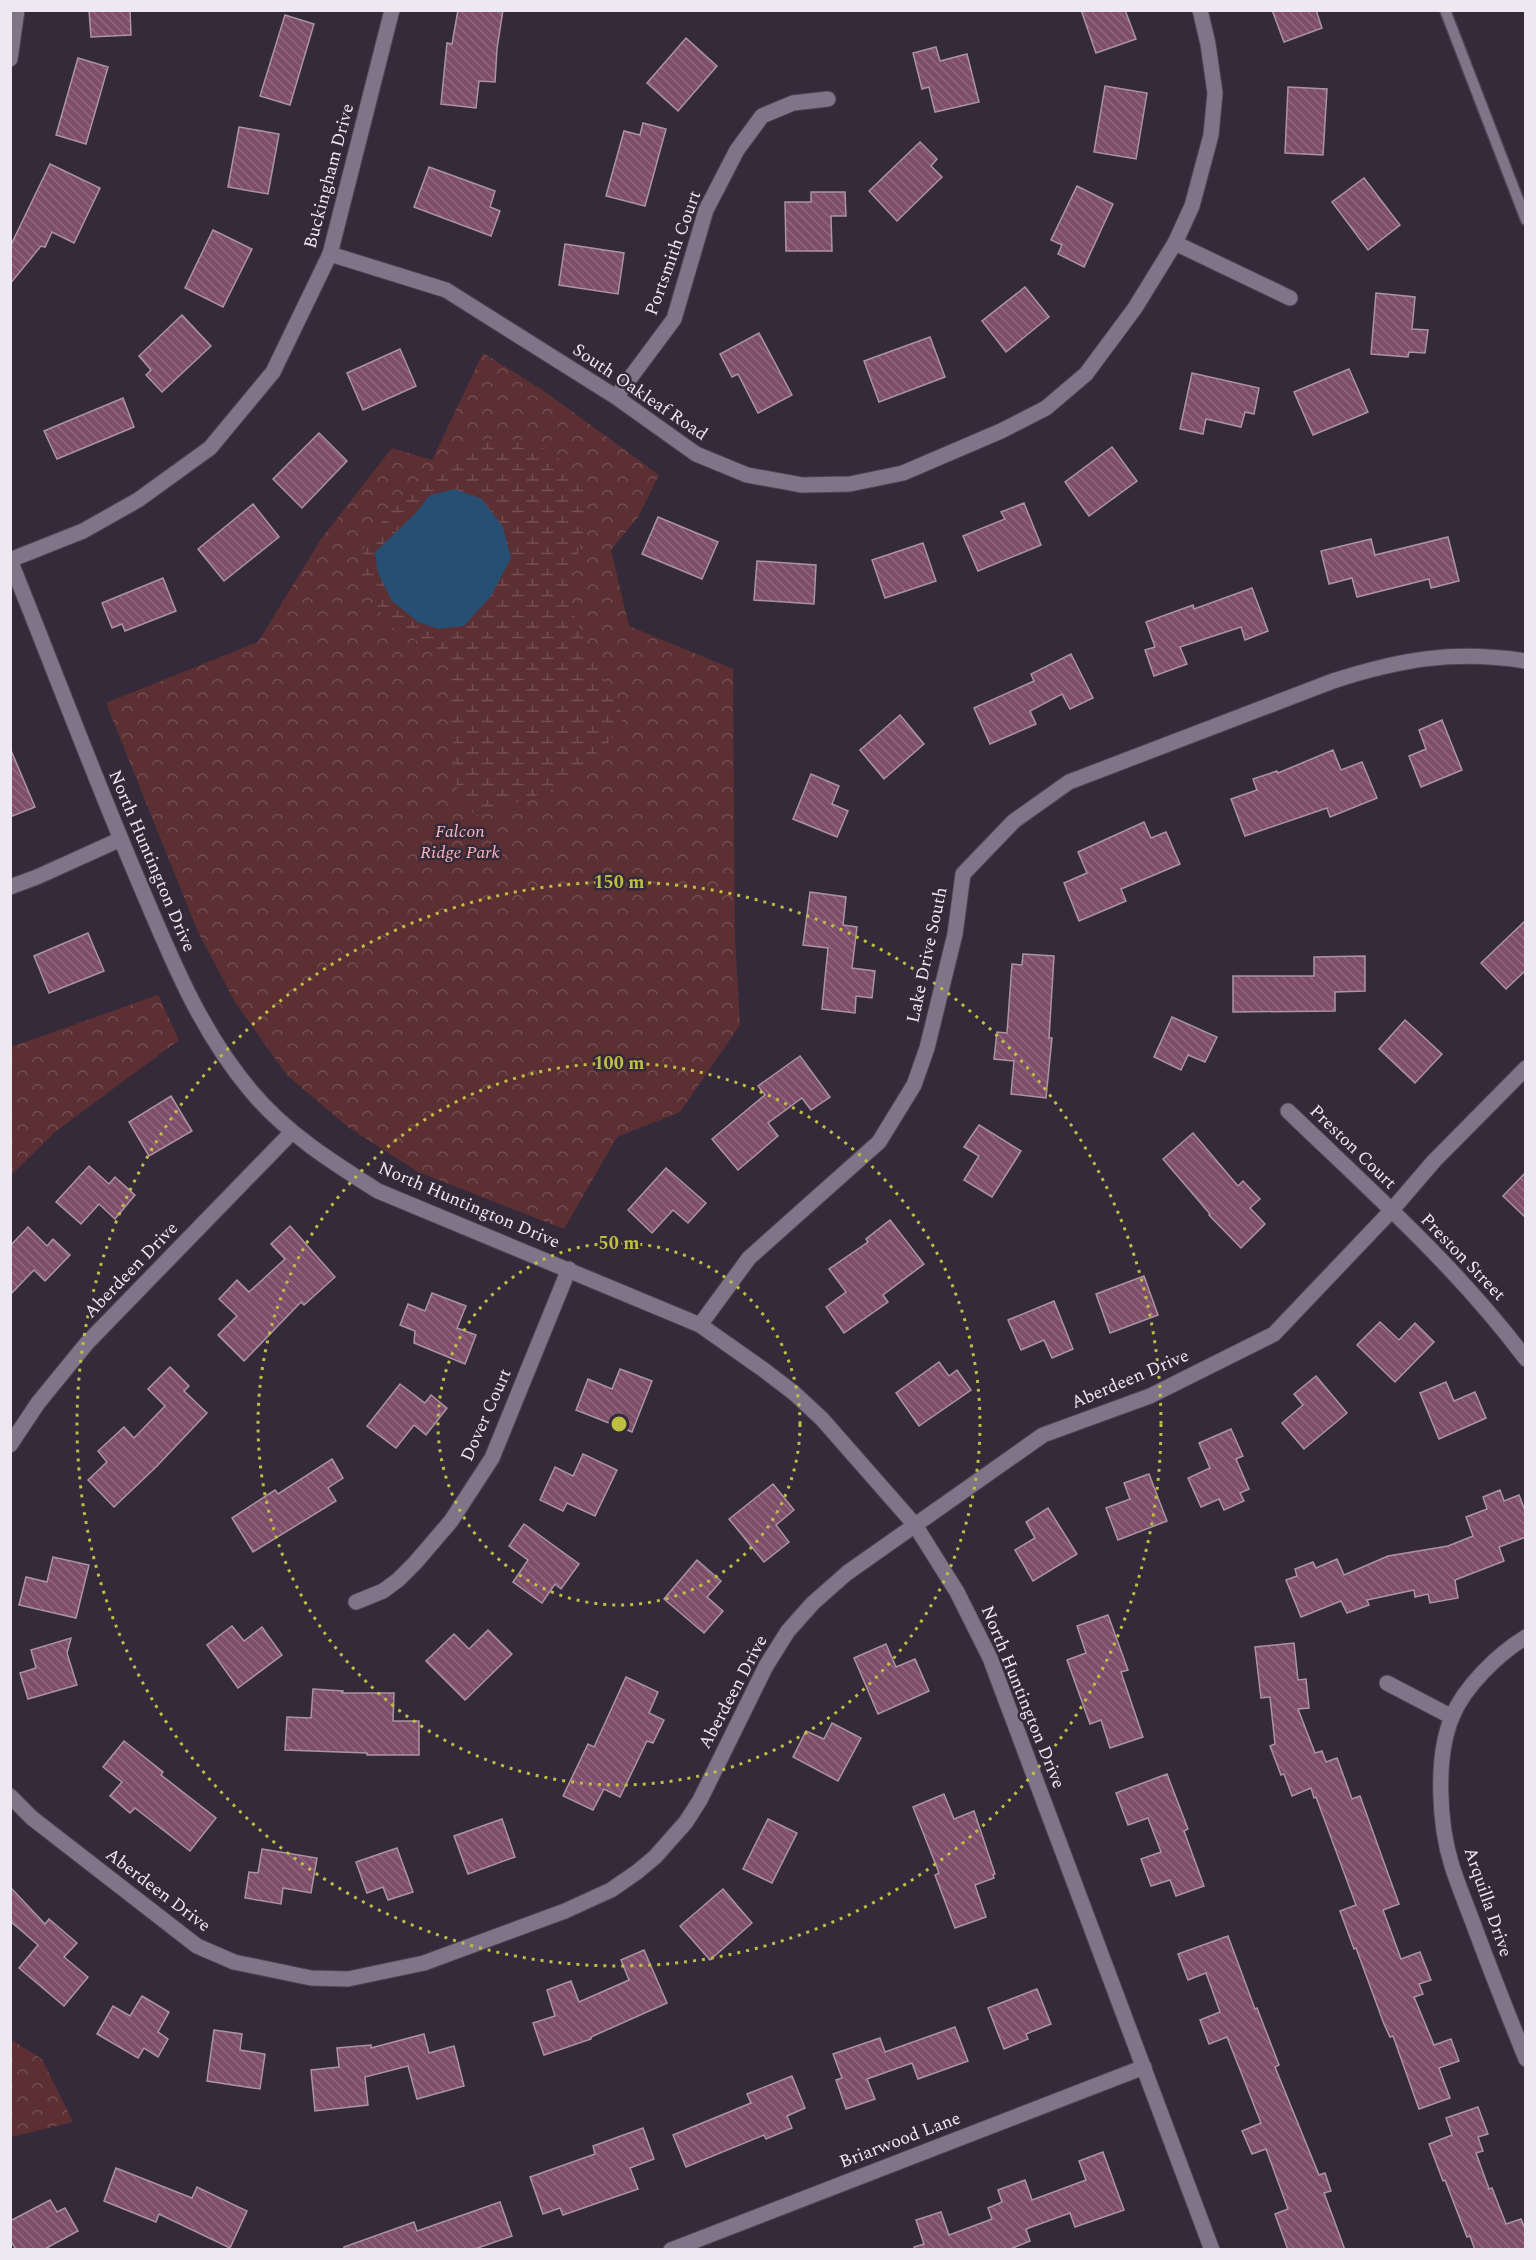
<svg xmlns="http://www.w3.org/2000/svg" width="1536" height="2260" viewBox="0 0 1536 2260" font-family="Spectral,serif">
	<defs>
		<pattern id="forest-crowns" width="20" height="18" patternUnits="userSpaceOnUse" patternTransform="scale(1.5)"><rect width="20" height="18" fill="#5c2f33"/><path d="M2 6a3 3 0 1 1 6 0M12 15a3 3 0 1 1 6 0" fill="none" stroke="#744d51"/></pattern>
		<pattern id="wetland-marsh" width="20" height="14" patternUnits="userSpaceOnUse" patternTransform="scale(1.5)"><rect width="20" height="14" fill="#5c2f33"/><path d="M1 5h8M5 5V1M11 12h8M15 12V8" fill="none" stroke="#744d51"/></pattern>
		<pattern id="building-back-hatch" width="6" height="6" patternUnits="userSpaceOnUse" patternTransform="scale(1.5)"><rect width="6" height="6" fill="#7d4d6a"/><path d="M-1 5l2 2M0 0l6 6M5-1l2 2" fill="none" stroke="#906780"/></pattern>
	</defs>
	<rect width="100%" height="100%" fill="#342a3a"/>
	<g fill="url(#forest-crowns)">
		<polygon points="483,353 544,391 659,475 638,517 611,550 629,626 733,669 735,940 740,1025 680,1112 617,1137 564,1229 418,1172 348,1127 287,1075 235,1002 198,932 106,703 258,642 321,539 392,448 432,460"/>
		<polygon points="158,995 179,1040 55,1132 11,1175 11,1047"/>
		<polygon points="10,2039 42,2059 73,2122 11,2137"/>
	</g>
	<polygon fill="url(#wetland-marsh)" points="485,439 531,440 567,465 583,487 586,521 575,563 569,603 592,659 624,718 608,743 556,788 478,817 458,799 446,657 386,624 360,568 365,542 422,474"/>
	<polygon fill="#274f74" points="455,489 482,499 503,527 511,558 491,596 464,626 439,629 418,622 392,601 378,573 375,552 414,515 430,495"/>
	<g fill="url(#building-back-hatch)" stroke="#ab94a1" stroke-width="1.5">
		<polygon points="89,10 130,10 131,35 91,37"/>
		<polygon points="458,10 503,10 497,49 495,82 479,81 476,108 441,104 447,43 452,44"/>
		<polygon points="1081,10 1125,10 1136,39 1096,53"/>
		<polygon points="1272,10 1316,10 1322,28 1284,42"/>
		<polygon points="285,15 314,24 290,105 260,96"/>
		<polygon points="686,38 717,66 678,111 647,83"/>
		<polygon points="936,47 940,61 967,54 979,102 935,112 929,87 922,89 913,53"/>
		<polygon points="78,58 108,67 86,144 56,135"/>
		<polygon points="1105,86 1147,93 1136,159 1094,152"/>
		<polygon points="1288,87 1327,89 1323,155 1285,153"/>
		<polygon points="643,123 666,129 645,206 606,196 624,131 640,135"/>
		<polygon points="239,127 279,134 268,194 228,187"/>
		<polygon points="920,142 937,159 931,166 942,177 897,221 869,191"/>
		<polygon points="50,164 100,188 74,243 52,232 45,247 41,246 10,284 10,247"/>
		<polygon points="429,167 495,191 490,207 500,211 491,236 414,207"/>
		<polygon points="1364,178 1400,225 1368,250 1332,202"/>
		<polygon points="1077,186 1113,204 1084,267 1058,254 1062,245 1051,240"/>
		<polygon points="811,192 845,192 846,216 831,216 832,251 786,251 785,202 811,202"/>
		<polygon points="213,230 252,249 223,307 185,288"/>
		<polygon points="565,244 624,253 618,294 559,285"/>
		<polygon points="1025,287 1049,317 1006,352 982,321"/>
		<polygon points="1376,293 1415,297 1412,329 1428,330 1425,353 1409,352 1408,357 1371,354"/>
		<polygon points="182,315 211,346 162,392 146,375 151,370 139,356"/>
		<polygon points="759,333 792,395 758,413 738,374 732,377 720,354"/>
		<polygon points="930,337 945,377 879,402 864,361"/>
		<polygon points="400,349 416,386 363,410 347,373"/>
		<polygon points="1349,369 1368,412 1313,435 1294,392"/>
		<polygon points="1192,373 1259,388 1254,414 1245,412 1241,427 1206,419 1203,434 1180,429"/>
		<polygon points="123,398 134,427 57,459 44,431"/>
		<polygon points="319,433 347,461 302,508 273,479"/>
		<polygon points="1112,447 1137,481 1089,516 1065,482"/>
		<polygon points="1024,503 1041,545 978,571 963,536 1005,519 1001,512"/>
		<polygon points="253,504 279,537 224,581 198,549"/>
		<polygon points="658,517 718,542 702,579 642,554"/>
		<polygon points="1448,537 1459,581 1431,588 1429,579 1357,597 1352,578 1329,584 1321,551 1371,539 1375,555"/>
		<polygon points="923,543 936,581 885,598 872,560"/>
		<polygon points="757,561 816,565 814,604 754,600"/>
		<polygon points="163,578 176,611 125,631 122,624 112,628 102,603"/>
		<polygon points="1252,588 1268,631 1245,640 1241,627 1180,647 1187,664 1154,676 1145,650 1155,647 1146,622 1193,605 1194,609"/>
		<polygon points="1071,654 1093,698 1070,709 1062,694 1030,711 1036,724 990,744 974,708 1034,681 1031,674"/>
		<polygon points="900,715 924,744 884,779 860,750"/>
		<polygon points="1442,720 1462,770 1421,787 1409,756 1426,749 1419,730"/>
		<polygon points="10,748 35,807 10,817"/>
		<polygon points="1333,750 1341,770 1362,762 1377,798 1330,817 1327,808 1245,836 1231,799 1257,790 1253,779 1277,771 1278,773"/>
		<polygon points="811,774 839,786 832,804 848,811 837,837 793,819"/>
		<polygon points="1144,822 1151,838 1166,832 1180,864 1121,889 1126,901 1079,921 1064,883 1087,873 1078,852"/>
		<polygon points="810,892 846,897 843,925 857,927 852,968 875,971 872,998 856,996 855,1013 822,1009 828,948 803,945"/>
		<polygon points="1526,920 1526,970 1506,989 1481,963"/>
		<polygon points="88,933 104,971 49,993 34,956"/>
		<polygon points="1023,954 1054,956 1049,1038 1052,1038 1046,1098 1011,1094 1014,1061 994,1059 997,1032 1007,1033 1012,964 1022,965"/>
		<polygon points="1365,956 1365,991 1335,992 1335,1011 1233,1012 1233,976 1314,976 1314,957"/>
		<polygon points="1172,1017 1217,1037 1205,1062 1188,1055 1181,1070 1154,1057"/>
		<polygon points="1405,1020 1442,1054 1415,1083 1379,1049"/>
		<polygon points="800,1056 830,1097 811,1110 802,1098 768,1123 778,1136 738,1170 712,1139 765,1095 758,1086"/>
		<polygon points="171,1096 192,1131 149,1156 129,1122"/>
		<polygon points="979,1125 1021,1151 992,1197 964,1180 979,1156 964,1147"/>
		<polygon points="1193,1133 1238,1186 1243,1181 1260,1199 1250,1208 1265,1224 1241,1248 1209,1215 1210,1214 1163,1159"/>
		<polygon points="89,1166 109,1184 115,1177 135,1195 115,1219 99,1204 81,1224 56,1202"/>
		<polygon points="666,1168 706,1203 688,1223 673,1210 652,1233 628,1210"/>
		<polygon points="1526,1172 1526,1218 1503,1196"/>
		<polygon points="890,1220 924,1264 883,1295 888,1302 844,1333 826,1307 846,1292 829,1269 868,1242 866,1239"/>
		<polygon points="290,1226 335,1277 304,1305 301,1302 244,1361 218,1335 237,1316 219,1299 237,1280 249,1292 285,1259 271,1244"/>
		<polygon points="28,1227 47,1246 53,1239 70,1255 45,1281 34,1270 10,1295 10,1246"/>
		<polygon points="1144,1276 1158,1315 1110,1333 1096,1294"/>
		<polygon points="432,1293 466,1306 457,1328 476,1335 465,1364 414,1343 415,1331 400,1325 408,1304 425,1311"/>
		<polygon points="1054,1301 1073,1349 1052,1358 1044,1340 1021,1350 1008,1320"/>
		<polygon points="1380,1322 1399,1340 1415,1323 1434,1342 1395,1382 1357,1345"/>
		<polygon points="939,1362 949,1376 957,1370 971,1390 919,1426 896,1393"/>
		<polygon points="170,1367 189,1386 184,1391 207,1413 157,1466 114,1507 88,1480 107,1462 98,1451 124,1427 134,1438 165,1406 148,1389"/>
		<polygon points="620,1369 652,1381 632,1432 576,1410 588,1379 612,1389"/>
		<polygon points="1316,1376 1347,1413 1304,1449 1282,1423 1303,1405 1294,1394"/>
		<polygon points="1446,1382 1454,1401 1475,1392 1486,1418 1439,1439 1420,1393"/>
		<polygon points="400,1384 425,1403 431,1395 447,1408 426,1435 414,1425 396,1448 367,1426"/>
		<polygon points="1231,1429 1243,1456 1236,1459 1249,1489 1240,1493 1244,1501 1224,1510 1219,1499 1201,1507 1188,1478 1210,1468 1199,1443"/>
		<polygon points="583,1454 617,1470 595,1516 567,1503 563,1511 540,1500 555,1467 573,1476"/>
		<polygon points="332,1459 343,1478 328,1488 336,1501 253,1552 232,1518 275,1490 278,1494"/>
		<polygon points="1149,1474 1167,1521 1118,1540 1106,1508 1130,1499 1124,1483"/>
		<polygon points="773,1484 794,1510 776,1525 789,1542 764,1562 729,1519"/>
		<polygon points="1500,1490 1504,1501 1519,1495 1526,1513 1526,1537 1499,1547 1504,1561 1455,1580 1458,1598 1430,1603 1428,1594 1415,1597 1414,1590 1367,1600 1369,1605 1347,1613 1341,1601 1301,1617 1286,1580 1297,1576 1295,1569 1313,1562 1316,1568 1337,1559 1344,1575 1388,1556 1448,1546 1473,1536 1466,1517 1487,1509 1483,1497"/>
		<polygon points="1048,1508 1077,1554 1033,1581 1015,1550 1035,1538 1026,1522"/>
		<polygon points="524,1524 579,1564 561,1589 555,1584 542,1603 513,1582 528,1560 509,1546"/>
		<polygon points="53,1557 89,1565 76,1618 19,1605 26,1577 47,1582"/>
		<polygon points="697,1560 721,1581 707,1597 723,1611 704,1633 664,1599"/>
		<polygon points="1108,1615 1128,1670 1121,1672 1143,1737 1110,1748 1101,1720 1090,1724 1067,1660 1086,1653 1077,1626"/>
		<polygon points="232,1626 244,1641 262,1627 282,1655 238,1688 207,1645"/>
		<polygon points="488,1630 512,1654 465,1700 426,1661 454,1634 469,1649"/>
		<polygon points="71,1638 67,1653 77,1685 28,1699 20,1673 36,1668 31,1650"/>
		<polygon points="1294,1643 1298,1680 1306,1679 1309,1708 1298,1709 1315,1753 1322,1751 1326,1762 1337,1758 1352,1799 1360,1796 1399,1904 1383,1910 1401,1959 1420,1952 1431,1980 1419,1984 1423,1994 1414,1997 1434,2045 1451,2039 1459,2061 1439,2068 1450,2098 1419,2109 1393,2036 1390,2037 1384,2024 1356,1948 1354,1949 1340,1911 1356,1905 1316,1797 1314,1798 1311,1788 1292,1796 1284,1774 1281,1775 1270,1746 1275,1744 1270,1697 1261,1698 1255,1647"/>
		<polygon points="886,1644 896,1667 915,1659 929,1691 878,1714 854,1658"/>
		<polygon points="626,1677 658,1692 649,1713 664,1720 653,1743 647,1741 620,1797 604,1789 593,1810 563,1796 588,1744 594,1747"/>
		<polygon points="313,1689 343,1691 342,1693 394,1693 393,1721 419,1721 419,1755 367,1755 367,1753 285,1750 287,1717 311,1718"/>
		<polygon points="832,1723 861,1738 838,1781 793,1757 806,1731 824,1739"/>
		<polygon points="124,1741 163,1772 161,1775 216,1818 190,1851 135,1808 130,1813 110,1796 122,1782 103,1767"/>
		<polygon points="1167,1774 1188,1829 1184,1831 1204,1886 1176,1896 1170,1880 1151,1886 1141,1859 1161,1852 1148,1818 1128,1825 1116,1793"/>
		<polygon points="944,1794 954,1819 974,1811 995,1874 993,1875 994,1878 975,1885 986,1917 955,1928 935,1875 939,1873 913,1807"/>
		<polygon points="502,1819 515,1857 468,1874 454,1836"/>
		<polygon points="768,1819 797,1833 772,1883 743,1869"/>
		<polygon points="397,1848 413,1892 388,1900 383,1887 367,1893 356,1862"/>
		<polygon points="262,1849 317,1858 311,1893 283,1888 281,1904 245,1898 249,1872 258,1873"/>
		<polygon points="10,1887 45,1924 49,1919 77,1943 64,1957 88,1977 64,2006 19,1968 38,1945 10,1921"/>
		<polygon points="723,1889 752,1923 710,1960 680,1926"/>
		<polygon points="1228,1936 1255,2009 1257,2008 1279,2065 1275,2067 1319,2175 1325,2173 1331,2191 1324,2193 1345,2250 1288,2250 1275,2214 1288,2209 1266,2149 1252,2154 1242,2131 1261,2123 1227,2037 1209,2044 1200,2020 1220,2012 1206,1973 1188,1980 1178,1954"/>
		<polygon points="644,1950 667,2003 591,2037 591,2039 544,2055 533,2023 555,2016 547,1990 571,1981 579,2002 629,1980 621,1960"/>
		<polygon points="1037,1989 1051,2024 1026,2034 1028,2039 1004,2049 988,2008"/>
		<polygon points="142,1996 169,2012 158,2032 168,2039 158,2057 144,2048 138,2058 97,2034 113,2006 130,2016"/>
		<polygon points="955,2027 968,2061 918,2079 912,2063 867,2079 875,2099 846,2109 836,2080 842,2078 833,2054 880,2038 885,2052"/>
		<polygon points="214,2030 242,2034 240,2050 265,2054 260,2089 207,2081"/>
		<polygon points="424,2034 429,2053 454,2046 464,2086 417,2099 408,2066 365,2077 368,2105 315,2111 311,2070 339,2067 337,2048 371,2045 371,2048"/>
		<polygon points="792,2076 805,2108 787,2116 792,2128 766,2139 764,2135 686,2167 673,2135 751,2103 747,2094"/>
		<polygon points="1478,2107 1488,2134 1478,2137 1483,2151 1476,2153 1489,2189 1492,2188 1506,2224 1521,2219 1526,2231 1526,2250 1475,2250 1470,2236 1467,2237 1445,2180 1443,2181 1429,2144 1452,2135 1446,2118"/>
		<polygon points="643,2128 654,2159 630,2168 638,2189 563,2215 560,2208 543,2214 530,2177 595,2154 593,2146"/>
		<polygon points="1103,2152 1124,2210 1075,2227 1070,2213 1026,2229 1030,2241 1008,2250 915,2250 914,2247 924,2244 916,2220 941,2212 949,2235 992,2219 988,2208 1002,2202 998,2190 1025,2180 1032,2200 1086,2180 1079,2161"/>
		<polygon points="116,2168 192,2198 197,2187 247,2211 230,2248 159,2214 156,2222 104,2201"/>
		<polygon points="50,2200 57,2212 65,2208 78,2231 43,2250 16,2250 10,2239 10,2221"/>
		<polygon points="500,2202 512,2236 472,2250 344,2250 344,2247 414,2222 417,2231"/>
	</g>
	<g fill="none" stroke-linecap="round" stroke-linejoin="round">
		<g stroke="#4e4553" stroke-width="13">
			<polyline id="service" points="1445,10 1526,220"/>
		</g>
		<g stroke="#4e4553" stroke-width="17">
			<g id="minor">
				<polyline points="10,59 17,10"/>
				<polyline points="1175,243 1290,298"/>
				<polyline points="330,254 446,290 616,397 696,454 747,475 802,485 850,484 903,473 1001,431 1046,408 1086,374 1135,308 1175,243 1192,206 1211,135 1215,93 1208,44 1200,10"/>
				<polyline points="616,397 674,319 706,210 737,150 762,116 793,103 828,99"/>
				<polyline points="10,560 83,531 138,500 210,448 273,372 330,254 392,10"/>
				<polyline points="10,887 37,877 121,839"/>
				<path d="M1288,1111C1370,1190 1457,1267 1526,1359"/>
				<path d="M700,1325L749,1258L879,1142L914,1085L927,1048L955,934L963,874L1014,821L1069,782L1333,681C1401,659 1454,650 1526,661"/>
				<polyline points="10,1445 38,1403 87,1343 292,1132"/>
				<polyline points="356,1602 383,1591 398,1580 415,1563 451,1521 492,1458 569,1269"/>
				<path d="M1526,1637C1498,1654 1464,1687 1452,1717C1435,1758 1439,1825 1452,1866C1459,1888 1468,1909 1476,1931C1492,1974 1509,2017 1526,2059"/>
				<polyline points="1387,1683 1452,1717"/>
				<polyline points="10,1796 32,1818 197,1946 234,1962 311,1978 348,1979 424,1963 565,1911 611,1890 637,1872 655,1857 686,1822 700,1800 766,1666 788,1631 813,1603 847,1573 1043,1435 1150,1396 1274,1334 1391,1211 1434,1161 1526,1068"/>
				<polyline points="671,2250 1144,2067"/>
			</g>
		</g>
		<g stroke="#4e4553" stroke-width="17">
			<path id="tertiary" d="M10,560C53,667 93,774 138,880C170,955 198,1028 251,1091C286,1133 332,1162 378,1191L700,1325L764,1370L794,1393L822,1419L915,1525L957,1592L990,1658L1212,2250"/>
		</g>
		<use href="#service" stroke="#807488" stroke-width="10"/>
		<use href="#minor" stroke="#807488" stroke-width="15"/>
		<use href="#tertiary" stroke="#807488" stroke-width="15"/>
	</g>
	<g fill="none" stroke="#bebf42" stroke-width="3" stroke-dasharray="3 6">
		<circle cx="619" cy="1424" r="181"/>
		<circle cx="619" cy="1424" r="361"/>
		<circle cx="619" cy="1424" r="542"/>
	</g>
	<g text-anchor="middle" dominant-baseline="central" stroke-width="5" stroke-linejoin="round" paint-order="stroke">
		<g font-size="18" fill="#eee8f3" stroke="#342a3a">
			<text transform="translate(329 176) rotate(-75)">Buckingham Drive</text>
			<text transform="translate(673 253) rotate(-70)">Portsmith Court</text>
			<text transform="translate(640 392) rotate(34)">South Oakleaf Road</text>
			<text transform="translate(152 861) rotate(67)">North Huntington Drive</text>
			<text transform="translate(927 955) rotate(-78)">Lake Drive South</text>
			<text transform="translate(1353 1147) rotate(44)">Preston Court</text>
			<text transform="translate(469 1205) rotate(23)">North Huntington Drive</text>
			<text transform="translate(1463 1257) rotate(46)">Preston Street</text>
			<text transform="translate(131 1270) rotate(-46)">Aberdeen Drive</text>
			<text transform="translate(1130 1379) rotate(-23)">Aberdeen Drive</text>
			<text transform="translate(486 1415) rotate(-66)">Dover Court</text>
			<text transform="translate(733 1692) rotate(-62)">Aberdeen Drive</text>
			<text transform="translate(1023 1697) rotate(68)">North Huntington Drive</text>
			<text transform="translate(158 1890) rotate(37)">Aberdeen Drive</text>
			<text transform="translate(1488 1902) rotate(71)">Arquilla Drive</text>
			<text transform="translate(900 2140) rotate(-21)">Briarwood Lane</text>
		</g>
		<g font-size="18" font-style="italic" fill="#fdb4b8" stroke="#342a3a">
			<text x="460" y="831">Falcon<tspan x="460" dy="21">Ridge Park</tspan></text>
		</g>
	</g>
	<circle cx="619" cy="1424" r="9" fill="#bebf42" stroke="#342a3a" stroke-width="3"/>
	<g font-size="18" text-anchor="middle" font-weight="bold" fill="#bebf42" stroke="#342a3a" stroke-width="5" stroke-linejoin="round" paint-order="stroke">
		<text x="619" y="888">150 m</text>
		<text x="619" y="1069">100 m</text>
		<text x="619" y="1249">50 m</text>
	</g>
	<rect width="1536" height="2260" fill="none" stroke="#eee8f3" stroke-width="24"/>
</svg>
